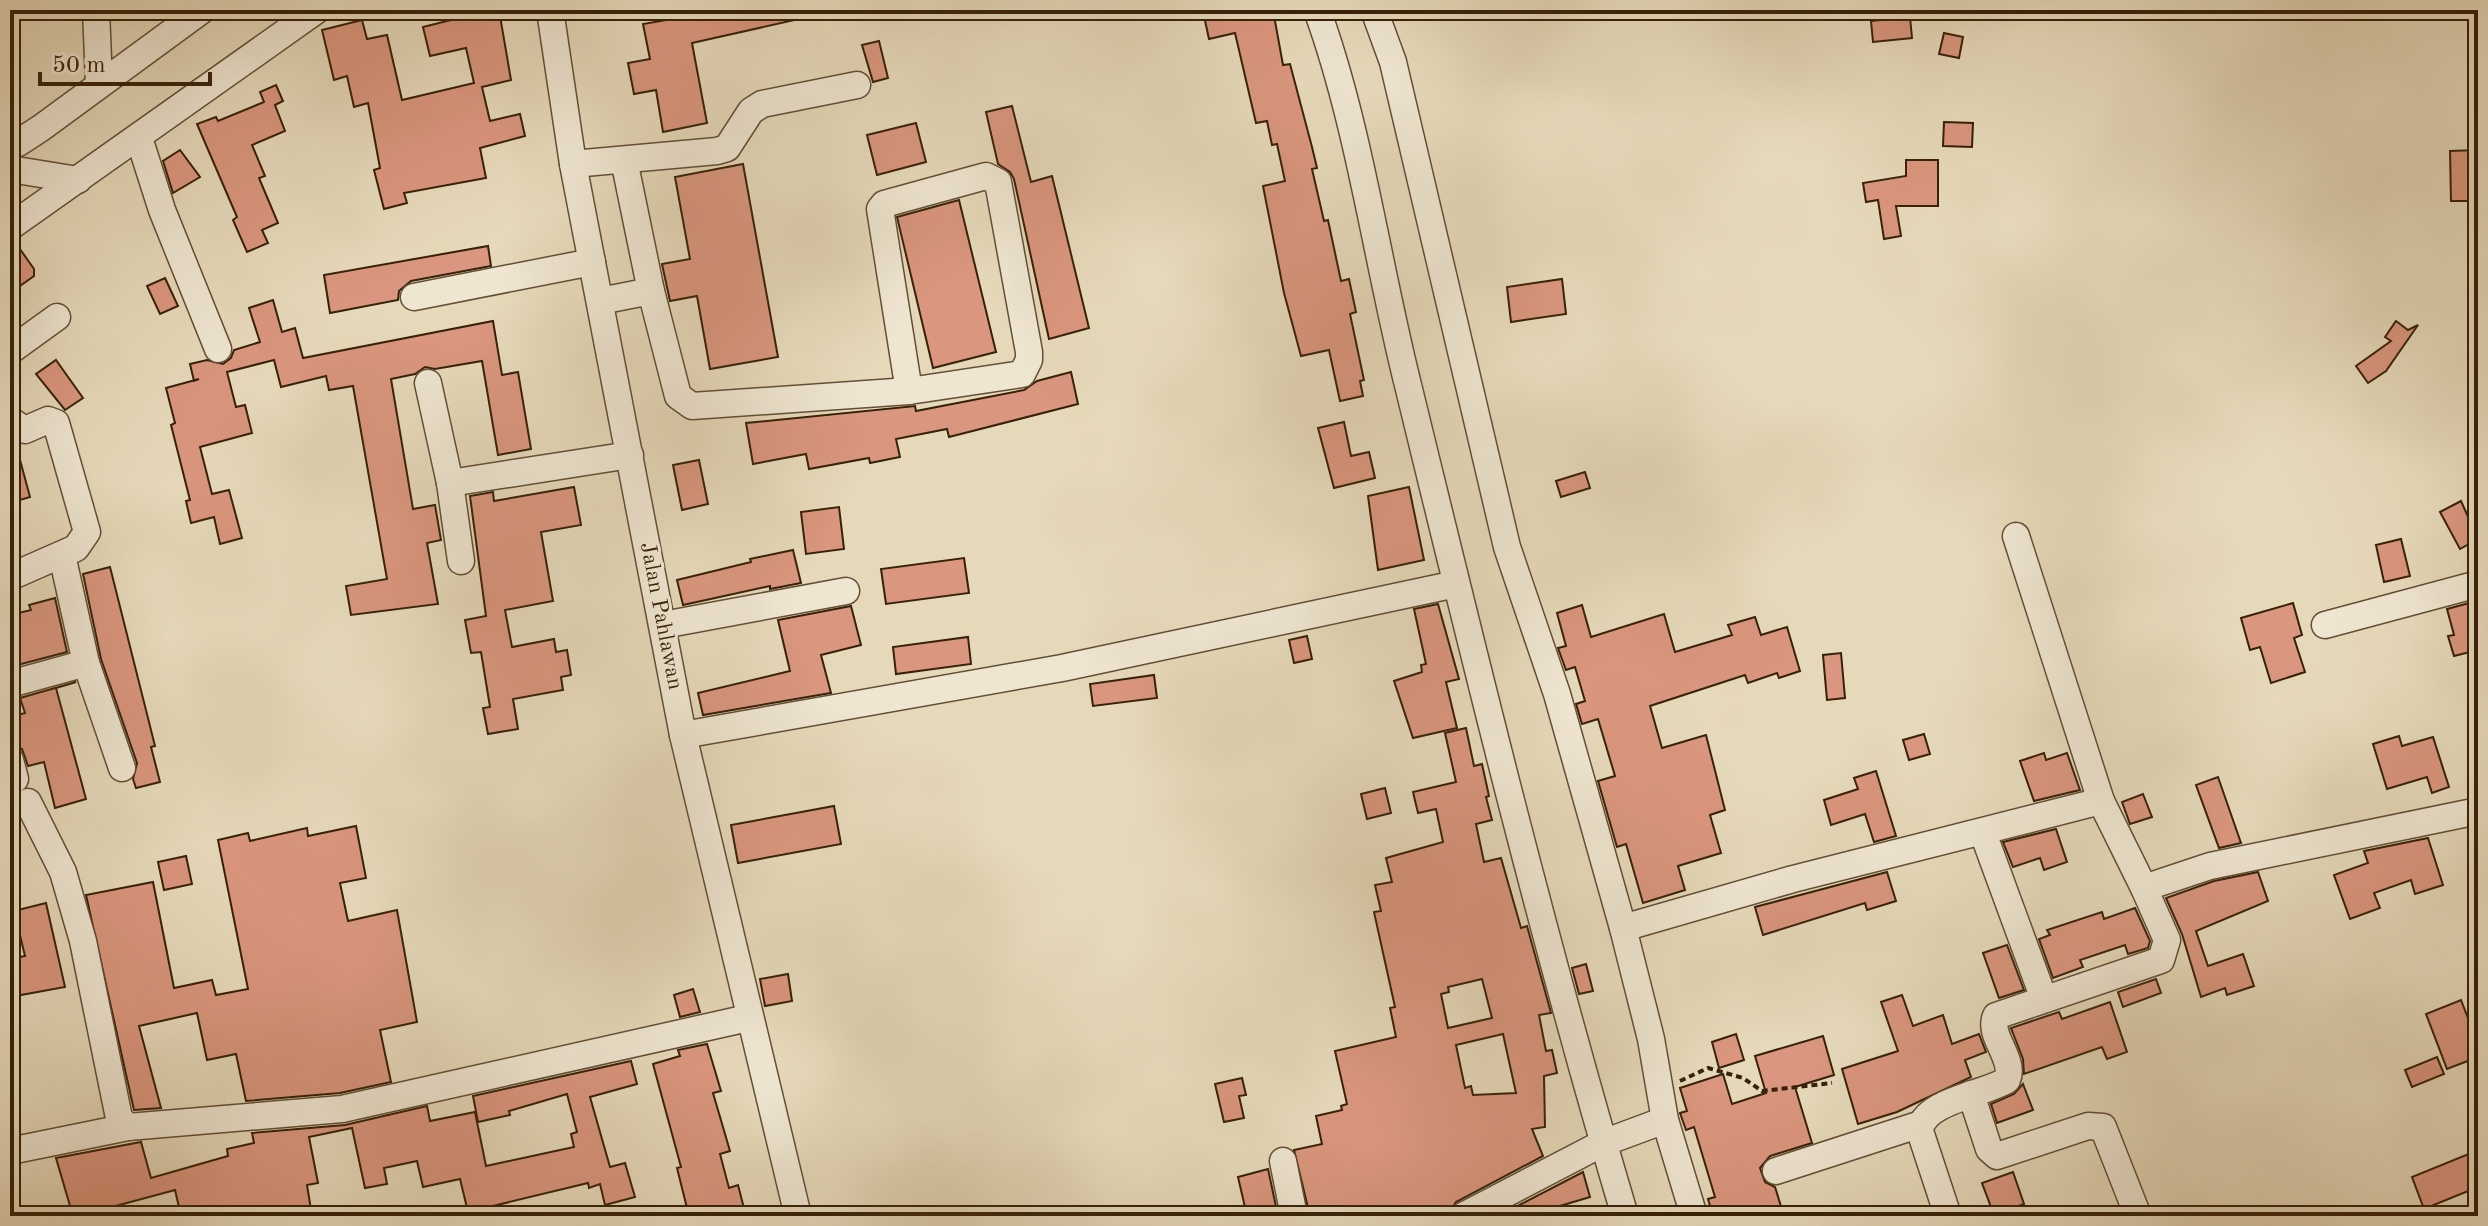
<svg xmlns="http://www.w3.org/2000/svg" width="2488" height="1226" viewBox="0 0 2488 1226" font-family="'Old Standard TT',serif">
	<rect width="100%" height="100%" fill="#e6d9ba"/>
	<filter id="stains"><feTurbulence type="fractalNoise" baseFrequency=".0025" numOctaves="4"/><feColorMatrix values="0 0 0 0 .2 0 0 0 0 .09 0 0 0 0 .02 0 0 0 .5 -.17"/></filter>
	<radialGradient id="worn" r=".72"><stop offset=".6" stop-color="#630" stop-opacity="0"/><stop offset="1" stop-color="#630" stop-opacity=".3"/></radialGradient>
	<g fill="#da967e" stroke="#362109" stroke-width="2" fill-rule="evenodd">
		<polygon points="465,10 499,10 511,80 482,87 490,121 520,114 525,136 480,148 486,178 404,193 407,203 384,209 374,170 380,168 368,103 354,107 347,76 334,80 322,30 362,20 367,39 387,35 402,100 474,83 466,48 430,56 423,27 467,16"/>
		<polygon points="724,10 807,10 808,17 692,43 707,123 663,132 656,90 634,94 628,63 650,59 643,24"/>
		<polygon points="1233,10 1273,10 1283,65 1290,64 1312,147 1317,168 1312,169 1324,221 1328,220 1341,281 1349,279 1356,312 1350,314 1364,380 1360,381 1363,396 1340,401 1329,350 1301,356 1284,293 1263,186 1285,181 1277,144 1272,145 1267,121 1256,123 1235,33 1209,39 1204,16"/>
		<polygon points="1910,17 1912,38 1873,42 1871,21"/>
		<polygon points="1944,33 1963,37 1959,58 1939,54"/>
		<polygon points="879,41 888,78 873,82 862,45"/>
		<polygon points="276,85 283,101 275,105 285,131 252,145 265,176 259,178 278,223 262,230 268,243 247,252 233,220 237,217 197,124 216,117 218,121 264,102 260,92"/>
		<polygon points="1012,106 1031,182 1052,176 1089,328 1049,339 1014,179 1010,172 998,164 986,112"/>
		<polygon points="1944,122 1973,123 1972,147 1943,146"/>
		<polygon points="916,123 926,162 877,175 867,135"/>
		<polygon points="180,150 200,177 173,193 163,161"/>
		<polygon points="2478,150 2478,201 2451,201 2450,151"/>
		<polygon points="1906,160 1938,160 1938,206 1896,206 1901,236 1884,239 1878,200 1866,202 1863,183 1906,176"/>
		<polygon points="743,164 778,357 710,369 697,296 670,301 662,264 690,259 675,177"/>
		<polygon points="959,200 996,352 933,368 897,217"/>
		<polygon points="15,242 34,269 34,276 10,293 10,243"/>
		<polygon points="488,246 491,266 411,281 399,291 398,300 330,313 324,275"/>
		<polygon points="165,278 178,306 160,314 147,286"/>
		<polygon points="1562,279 1566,314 1511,322 1507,287"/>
		<polygon points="273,300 282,332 295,328 303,358 493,321 502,375 518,372 531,449 498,455 482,361 435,369 425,367 415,374 391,379 413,509 435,505 441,540 427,543 438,604 351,615 346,586 387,579 353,386 329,390 326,376 281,387 274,360 227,372 236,407 245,405 252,433 200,447 212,494 229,490 242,538 220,544 214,517 191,523 186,501 190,500 171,425 175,423 166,388 199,379 194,381 190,364 207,360 223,364 231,358 234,350 260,342 249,308"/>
		<polygon points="2396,321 2408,330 2418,325 2386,371 2368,383 2356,366 2391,341 2385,337"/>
		<polygon points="56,360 83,398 65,410 36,374"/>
		<polygon points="1071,372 1078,404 949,437 947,429 896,439 900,457 870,463 869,458 809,469 806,454 753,464 746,423 915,406 916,411 1024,390 1037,381"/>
		<polygon points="1344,422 1351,456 1369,452 1375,478 1334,488 1318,428"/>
		<polygon points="16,445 30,497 13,502 10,446"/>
		<polygon points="699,460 708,504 682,510 673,465"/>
		<polygon points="1585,472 1590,488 1561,497 1556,481"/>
		<polygon points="574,487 581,525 541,532 553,601 505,610 512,647 554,639 556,652 567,650 571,675 561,677 563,690 513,699 518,729 488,734 483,708 490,707 481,652 471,653 465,620 486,616 470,496 493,492 494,501"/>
		<polygon points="1409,487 1424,560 1378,570 1368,496"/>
		<polygon points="2461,501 2478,539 2460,549 2440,512"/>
		<polygon points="839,507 844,549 806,554 801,512"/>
		<polygon points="2401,539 2410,576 2384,582 2376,545"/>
		<polygon points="793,550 801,583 770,589 770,586 683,605 677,580 751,562 750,559"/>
		<polygon points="964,558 969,593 886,604 881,569"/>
		<polygon points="110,567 155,746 151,747 160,782 136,788 133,779 137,763 101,659 83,574"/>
		<polygon points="55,598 67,652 10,667 10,615 31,610 29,605"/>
		<polygon points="2473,602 2478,621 2478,650 2454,656 2448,636 2454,635 2447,609"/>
		<polygon points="2293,603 2302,635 2294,638 2305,672 2271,683 2260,647 2250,650 2241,618"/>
		<polygon points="1438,604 1459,679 1446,682 1457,728 1413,738 1394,681 1422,672 1421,665 1426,664 1414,609"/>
		<polygon points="1582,605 1591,637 1664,614 1675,652 1732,635 1728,625 1755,617 1761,635 1787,627 1800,671 1779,678 1777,673 1748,683 1745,675 1650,706 1662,748 1706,735 1725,810 1710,815 1721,853 1678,866 1685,890 1643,903 1626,844 1617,847 1598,781 1615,776 1598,719 1582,724 1576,704 1585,701 1575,667 1566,670 1558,648 1566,646 1557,613"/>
		<polygon points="851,606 861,645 821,655 831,693 703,715 698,693 790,671 778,620"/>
		<polygon points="1307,636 1312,659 1294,663 1289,640"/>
		<polygon points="968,637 971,664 896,674 893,647"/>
		<polygon points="1841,653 1845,698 1827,700 1823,655"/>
		<polygon points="1154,675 1157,698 1093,706 1090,684"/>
		<polygon points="76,682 56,688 86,799 55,808 44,762 28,766 22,749 10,744 10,717 25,713 20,698"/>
		<path d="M1466,728L1474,766L1482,764L1489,796L1486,797L1492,820L1476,824L1484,862L1501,858L1521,928L1527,926L1551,1013L1539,1015L1546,1051L1552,1050L1557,1073L1544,1076L1545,1127L1532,1129L1543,1156L1456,1202L1447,1216H1310L1294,1150L1322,1144L1316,1116L1342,1110L1341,1106L1347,1104L1335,1051L1396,1037L1390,1008L1395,1007L1374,912L1381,911L1375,885L1392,882L1386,858L1443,842L1436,809L1418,813L1413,792L1456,782L1445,733ZM1482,979L1492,1018L1448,1028L1441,994L1449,992L1448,987ZM1503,1034L1516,1093L1473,1095L1471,1086L1465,1088L1456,1045Z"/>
		<polygon points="1924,734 1930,754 1909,760 1903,740"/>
		<polygon points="2399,736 2402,746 2433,737 2449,787 2432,793 2427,777 2387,789 2373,744"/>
		<polygon points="2044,753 2046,760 2067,753 2080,790 2034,801 2020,761"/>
		<polygon points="1876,771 1896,836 1874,842 1865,814 1831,825 1824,800 1858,789 1854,778"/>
		<polygon points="2218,777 2241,843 2219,848 2196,785"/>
		<polygon points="1385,788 1391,813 1367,819 1361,794"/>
		<polygon points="2143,794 2152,817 2130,824 2122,802"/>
		<polygon points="834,806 841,844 738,863 731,825"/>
		<polygon points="356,826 366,878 340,883 348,921 397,910 417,1022 380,1030 391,1082 340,1093 246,1101 236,1054 207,1060 197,1013 139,1026 161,1108 134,1110 86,895 153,882 174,988 212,980 216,995 248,989 218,840 248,833 250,841 307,828 308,836"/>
		<polygon points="2056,829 2067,862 2044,870 2040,858 2013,867 2003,842"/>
		<polygon points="2428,838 2443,885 2415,894 2411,880 2374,893 2380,908 2350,919 2334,875 2368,863 2364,851"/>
		<polygon points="186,856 192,884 164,890 158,862"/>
		<polygon points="1887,872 1896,901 1867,910 1865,903 1763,935 1755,907"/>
		<polygon points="2258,872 2268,901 2196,931 2208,966 2243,954 2254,986 2227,995 2225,988 2201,997 2182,934 2166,898 2214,881"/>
		<polygon points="46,903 65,987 10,997 10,959 25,956 14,911"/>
		<polygon points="2135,908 2150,941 2148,948 2128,954 2125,945 2080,960 2083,967 2053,978 2039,939 2050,935 2047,930 2102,912 2104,919"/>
		<polygon points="2007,945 2024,990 1999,998 1983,953"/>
		<polygon points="1586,964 1593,991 1579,994 1572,968"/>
		<polygon points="788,974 792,1001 765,1006 760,979"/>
		<polygon points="2156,979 2161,993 2123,1007 2118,992"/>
		<polygon points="693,989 700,1012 680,1017 674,995"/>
		<polygon points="1902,995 1913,1026 1943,1015 1952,1044 1979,1034 1986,1052 1965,1060 1971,1077 1897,1112 1858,1124 1842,1069 1898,1051 1881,1002"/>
		<polygon points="2461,1000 2478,1044 2478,1057 2447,1069 2426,1014"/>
		<polygon points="2110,1002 2127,1052 2107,1059 2102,1047 2024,1074 2023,1059 2011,1028 2059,1012 2062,1019"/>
		<polygon points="1736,1034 1744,1060 1719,1068 1712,1042"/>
		<polygon points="1823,1036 1834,1075 1795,1087 1812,1143 1770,1156 1760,1168 1765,1182 1775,1187 1784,1216 1713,1216 1708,1199 1715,1197 1694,1127 1686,1130 1680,1113 1687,1111 1680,1088 1723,1074 1732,1104 1766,1093 1755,1056"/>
		<polygon points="707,1044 721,1091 713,1093 730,1151 720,1154 729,1188 738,1185 746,1216 689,1216 677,1168 681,1167 653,1064 680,1056 678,1050"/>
		<polygon points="2437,1057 2444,1074 2412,1087 2405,1070"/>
		<polygon points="631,1061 637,1084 590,1097 610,1167 625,1163 635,1197 605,1205 600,1184 589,1188 588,1183 468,1212 460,1179 423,1187 417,1161 384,1168 387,1184 365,1188 352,1128 309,1137 318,1183 307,1185 312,1216 181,1216 175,1190 112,1207 114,1212 101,1216 73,1216 56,1158 141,1142 151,1178 228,1156 227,1149 254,1143 252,1133 345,1125 427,1106 430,1121 475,1112 486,1166 574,1147 571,1134 577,1132 567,1094 509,1111 510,1115 478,1122 473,1096"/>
		<polygon points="1242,1078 1246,1095 1239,1096 1244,1118 1224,1122 1215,1084"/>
		<polygon points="2023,1084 2033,1110 1997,1123 1991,1104 2014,1094"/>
		<polygon points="2471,1153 2478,1171 2478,1187 2424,1209 2412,1177"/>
		<polygon points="1268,1169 1278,1216 1247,1216 1238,1177"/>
		<polygon points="1583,1172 1590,1197 1560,1206 1563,1216 1498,1216"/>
		<polygon points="2013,1172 2024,1204 1994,1215 1982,1183"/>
	</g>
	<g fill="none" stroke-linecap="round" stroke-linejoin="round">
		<g stroke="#624f35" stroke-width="29">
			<g id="minor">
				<polyline points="96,10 99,83"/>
				<polyline points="550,10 573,164 683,735 798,1216"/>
				<path d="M1317,10C1359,125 1377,261 1407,381C1475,660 1543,940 1625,1216"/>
				<polyline points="1374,10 1393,62 1507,547 1557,694 1623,928 1651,1039 1665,1120 1694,1216"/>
				<polyline points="139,138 162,210 218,349"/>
				<polyline points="10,141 18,143 41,128 202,10"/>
				<polyline points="624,160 651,291"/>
				<polyline points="573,164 717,151 727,148 751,111 762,104 857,85"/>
				<polyline points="10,169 78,180"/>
				<polygon points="986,176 998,182 1029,352 1029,360 1022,374 909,391 880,209 884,204"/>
				<polyline points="10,227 317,10"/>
				<polyline points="414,297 592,262"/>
				<polyline points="600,301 651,291 678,396 692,406 909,391"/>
				<polyline points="10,351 57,317"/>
				<polyline points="428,383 450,483 630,455"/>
				<polyline points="10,420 25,430 48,420 56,423 87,532 76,548 10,577"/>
				<polyline points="450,483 461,561"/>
				<polyline points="2016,536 2101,801"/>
				<polyline points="62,555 86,663 122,768"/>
				<polyline points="663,625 846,591"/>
				<polyline points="2325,625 2478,584"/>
				<polyline points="10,684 86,663"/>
				<polyline points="683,735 1062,668 1456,584"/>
				<polyline points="10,760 15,779"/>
				<polyline points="28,802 63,872 83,941 119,1118 128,1127"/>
				<polyline points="1983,833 2044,999"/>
				<polyline points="1623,928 1793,879 2101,801 2144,888"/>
				<polyline points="1971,1094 1989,1149 1997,1156 2088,1126 2103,1127 2138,1216"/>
				<polyline points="10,1151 128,1127 342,1109 748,1018"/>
				<polyline points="1283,1161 1294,1216"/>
				<polyline points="1776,1171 1921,1124"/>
				<polyline points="1463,1216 1603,1143 1665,1120"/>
				<path d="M1948,1216L1920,1131C1922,1101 1986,1094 2007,1080C2016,1059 1987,1036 1996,1016L2161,960L2167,940L2144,888L2210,866L2478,811"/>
			</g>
		</g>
		<polyline stroke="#362109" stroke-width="4" stroke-dasharray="6 4" stroke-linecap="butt" points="1680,1081 1708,1068 1743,1078 1762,1091 1832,1083"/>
		<use href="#minor" stroke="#efe6d2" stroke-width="26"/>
	</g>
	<g text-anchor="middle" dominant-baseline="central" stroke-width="6" stroke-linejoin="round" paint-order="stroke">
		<g font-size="22" fill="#362109" stroke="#efe6d2">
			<text transform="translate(661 616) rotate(79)">Jalan Pahlawan</text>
		</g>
	</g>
	<rect width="2488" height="1226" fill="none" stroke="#e6d9ba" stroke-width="40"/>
	<rect x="12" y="12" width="2464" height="1202" fill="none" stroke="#362109" stroke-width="4"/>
	<rect x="20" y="20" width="2448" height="1186" fill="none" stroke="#362109" stroke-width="2"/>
	<path d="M40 72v12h170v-12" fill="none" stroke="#362109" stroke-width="4"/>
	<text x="52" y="72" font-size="24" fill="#362109" stroke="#efe6d2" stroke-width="6" paint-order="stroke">50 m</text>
	<rect width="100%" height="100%" filter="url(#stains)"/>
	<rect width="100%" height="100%" fill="url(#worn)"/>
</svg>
